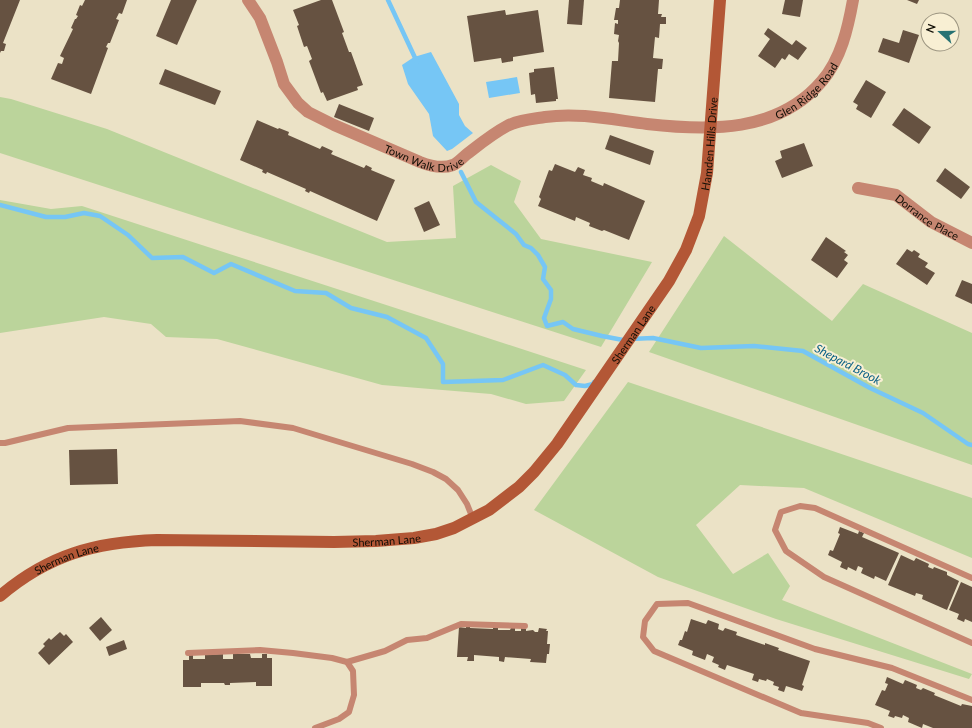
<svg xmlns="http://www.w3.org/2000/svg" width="972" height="728" viewBox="0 0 972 728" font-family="Lato,sans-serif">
	<rect width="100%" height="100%" fill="#ebe2c6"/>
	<g fill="#bbd49b">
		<polygon points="0,97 11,99 107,129 387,242 456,238 453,186 491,165 521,181 514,202 541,239 652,262 601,347 0,153"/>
		<polygon points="0,200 51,209 82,206 586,370 564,401 526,404 491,394 382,385 217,339 166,337 151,324 104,317 0,333"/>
		<polygon points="724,236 832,321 863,284 972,333 972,465 649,352"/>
		<polygon points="628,382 972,498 972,558 804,488 740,485 696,525 733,574 768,553 790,586 782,600 972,674 969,679 776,619 658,577 534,510"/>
	</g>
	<g fill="#76c6f5">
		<polygon points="431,52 459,104 459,115 465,126 473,133 452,149 447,151 433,136 429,114 408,84 402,65 414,57"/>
		<polygon points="517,77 520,93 489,98 486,82"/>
	</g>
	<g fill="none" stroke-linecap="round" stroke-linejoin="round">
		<g stroke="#76c6f5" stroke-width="4.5">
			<polyline points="388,0 417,62"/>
			<polyline points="461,172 476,202 516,234 524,245 531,248 538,255 545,267 543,279 551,290 551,299 544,318 547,326 563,322 573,329 602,336 623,340"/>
			<polyline points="0,205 46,217 65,217 84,213 100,216 128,235 152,258 183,257 214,273 231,264 295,291 326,293 351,308 387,317 426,338 443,364 443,382 503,380 543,365 565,375 576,385 585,386 593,384 594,382"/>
			<polyline points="630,339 653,338 701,348 754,346 803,351 870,388 923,413 968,444 972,445"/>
		</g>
	</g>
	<g fill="#665241">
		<polygon points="0,0 20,0 3,43 6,44 4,51 1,51 0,53"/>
		<polygon points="85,0 127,0 122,14 119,13 116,19 119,20 110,43 108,43 106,47 108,48 91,94 51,79 58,63 62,64 64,58 60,56 73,29 71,28 75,19 76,19 78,16 76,15 80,5 82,6"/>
		<polygon points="171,0 197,0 177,45 156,36"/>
		<polygon points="321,0 332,0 344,32 342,33 349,52 351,52 363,85 357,87 358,90 327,101 323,92 321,93 309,61 312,59 307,46 304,47 297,26 299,25 293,10"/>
		<polygon points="569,0 584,0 582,25 567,24"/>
		<polygon points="620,0 659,0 658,14 662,14 661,17 666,17 666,24 660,24 659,38 655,37 653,58 663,59 662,69 658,69 655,102 609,98 612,61 618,61 619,43 618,41 619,35 614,34 615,23 618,24 618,20 614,20 616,8 619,8"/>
		<polygon points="785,0 803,0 800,17 782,14"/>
		<polygon points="907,0 919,0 917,4"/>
		<polygon points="505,10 506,15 538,10 544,52 513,57 513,61 502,63 501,58 474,62 467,16"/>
		<polygon points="939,15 950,18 950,20 937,20"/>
		<polygon points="768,28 792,45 796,40 807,48 798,60 789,54 785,60 782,58 775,68 758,56 770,39 764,34"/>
		<polygon points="903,30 919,35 909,63 878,52 883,38 899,43"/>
		<polygon points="554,67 558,99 556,99 556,101 536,103 535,94 531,95 529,73 534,72 534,69"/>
		<polygon points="165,69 221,91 215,105 159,84"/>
		<polygon points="866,80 886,92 871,118 856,109 858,105 853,102"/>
		<polygon points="339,104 374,118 369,131 334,117"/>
		<polygon points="904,108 931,127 919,144 892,125"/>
		<polygon points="257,120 278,129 279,128 289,132 288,135 320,149 322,146 333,151 331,154 364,168 366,165 372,168 371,170 395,180 377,221 310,191 309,193 305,191 306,189 267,172 266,174 262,172 263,170 240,160"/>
		<polygon points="610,135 654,151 650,165 605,149"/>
		<polygon points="804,143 813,166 782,178 775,161 782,158 780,151"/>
		<polygon points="555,164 575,172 578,167 585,170 583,175 592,178 591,181 603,186 604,183 645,201 629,240 604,230 602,231 589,226 590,223 576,217 575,221 538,206 541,199 539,197 549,170 552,171"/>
		<polygon points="945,168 970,187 961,199 936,181"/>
		<polygon points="429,201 440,225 424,232 414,208"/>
		<polygon points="826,237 846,251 844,252 848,255 844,260 848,263 837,278 811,260"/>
		<polygon points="907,249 912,252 914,250 920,254 918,257 928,263 925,267 935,273 927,285 896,264"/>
		<polygon points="962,280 972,284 972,304 955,296"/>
		<polygon points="117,449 118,484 70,485 69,450"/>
		<polygon points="840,527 858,534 859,531 864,533 862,537 899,553 886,581 875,576 874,579 861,573 863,568 858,566 856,571 848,567 847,570 840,567 842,562 828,555 830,550 833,551 840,534 838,533"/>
		<polygon points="901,555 914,561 916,558 929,564 928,567 933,569 934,567 947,572 947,575 959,581 947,610 922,599 923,595 916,593 915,596 888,585"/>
		<polygon points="961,582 972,587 972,622 965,619 964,622 957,619 959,614 949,610"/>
		<polygon points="101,617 112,630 100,641 89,628"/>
		<polygon points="691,619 706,624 708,620 719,624 718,629 723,631 725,628 737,632 736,635 765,645 765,643 779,648 778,650 810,661 802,685 804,686 802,691 786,686 784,692 778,690 779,687 773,685 774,682 767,679 766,681 759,679 758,682 752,680 754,674 727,665 725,670 718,667 719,665 712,662 714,657 707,654 705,660 692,655 693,651 678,645 680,640 682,640 685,631 687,632"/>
		<polygon points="466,625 470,625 470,628 493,629 493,627 498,627 498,630 510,630 511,628 515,628 515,631 521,631 521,628 526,629 526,631 533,630 535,632 538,632 539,628 547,629 546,631 548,631 547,644 550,644 549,654 547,654 546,663 530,662 531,659 505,657 504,662 499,661 499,657 474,655 474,661 467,661 468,657 457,657 459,627 466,628"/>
		<polygon points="60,632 64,636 66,634 73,642 49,665 38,653 45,646 43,644 49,638 51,640"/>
		<polygon points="124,640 127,649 109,656 106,647"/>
		<polygon points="223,654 223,659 233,659 233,654 250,654 251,658 262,658 262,654 267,654 267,658 272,658 272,686 256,686 256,682 230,683 230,685 225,685 224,683 201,683 201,687 183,687 183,660 189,660 189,655 193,655 193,659 205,659 205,655"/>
		<polygon points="887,677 903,684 905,680 917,685 916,688 921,690 923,688 935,693 934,695 961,706 962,704 972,706 972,728 933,728 923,724 922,728 908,722 909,718 903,715 902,718 895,716 894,718 888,716 890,711 875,705 882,690 885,691 888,684 885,683"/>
	</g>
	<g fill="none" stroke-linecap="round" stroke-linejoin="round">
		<g stroke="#c68671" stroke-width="6">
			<polyline points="0,443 5,443 68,428 240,421 293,428 412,464 433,472 446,479 458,490 467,504 473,519"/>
			<polyline points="972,578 815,508 800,506 781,512 775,530 786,551 824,577 972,643"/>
			<polyline points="188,653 260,650 293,653 332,658 347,662 353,671 354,695 349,712 339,719 315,728"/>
			<polyline points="347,662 385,651 407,640 427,638 461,624 525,626"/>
			<polyline points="881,728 868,723 801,713 654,651 643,637 645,621 657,604 688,603 815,649 892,668 972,700"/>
		</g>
		<g stroke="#c68671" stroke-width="12">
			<path id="s1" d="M248,0L260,18L277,62L284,84L298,103L308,112L334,125L420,162C430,166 442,169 453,165C458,163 463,157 467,154C480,144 492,134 507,126C518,120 532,119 545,117C579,112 614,120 647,124C709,131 778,133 822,81C841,59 848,28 853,0"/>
			<path id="s2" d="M858,188L896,195L931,222L972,243"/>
		</g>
		<path stroke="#b35736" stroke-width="12" id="s3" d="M0,596C48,555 95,542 157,540L334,542L376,541L414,538L436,534L454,528L489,510L519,487L534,472L557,444L669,281L686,250L699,216L707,173L720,0"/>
	</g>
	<g text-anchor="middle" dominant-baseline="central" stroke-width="4" stroke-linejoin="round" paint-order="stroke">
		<g font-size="11" fill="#110e05" stroke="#f8efd3">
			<text stroke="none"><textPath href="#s1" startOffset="664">Glen Ridge Road</textPath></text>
			<text stroke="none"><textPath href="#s3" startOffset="946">Hamden Hills Drive</textPath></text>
			<text stroke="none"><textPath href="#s1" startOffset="255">Town Walk Drive</textPath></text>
			<text stroke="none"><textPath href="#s2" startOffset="77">Dorrance Place</textPath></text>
			<text stroke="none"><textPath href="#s3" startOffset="737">Sherman Lane</textPath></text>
			<text stroke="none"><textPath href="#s3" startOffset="400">Sherman Lane</textPath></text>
			<text stroke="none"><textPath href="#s3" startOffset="77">Sherman Lane</textPath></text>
		</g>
		<g font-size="12" font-style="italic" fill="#085f85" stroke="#f8efd3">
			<text transform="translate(848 364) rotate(28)">Shepard Brook</text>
		</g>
	</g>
	<g transform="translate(940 32) rotate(291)"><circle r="19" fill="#f8efd3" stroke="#9c9581"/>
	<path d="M0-3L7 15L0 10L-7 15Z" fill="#277273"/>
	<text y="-6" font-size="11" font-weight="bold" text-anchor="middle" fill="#110e05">N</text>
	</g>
</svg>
